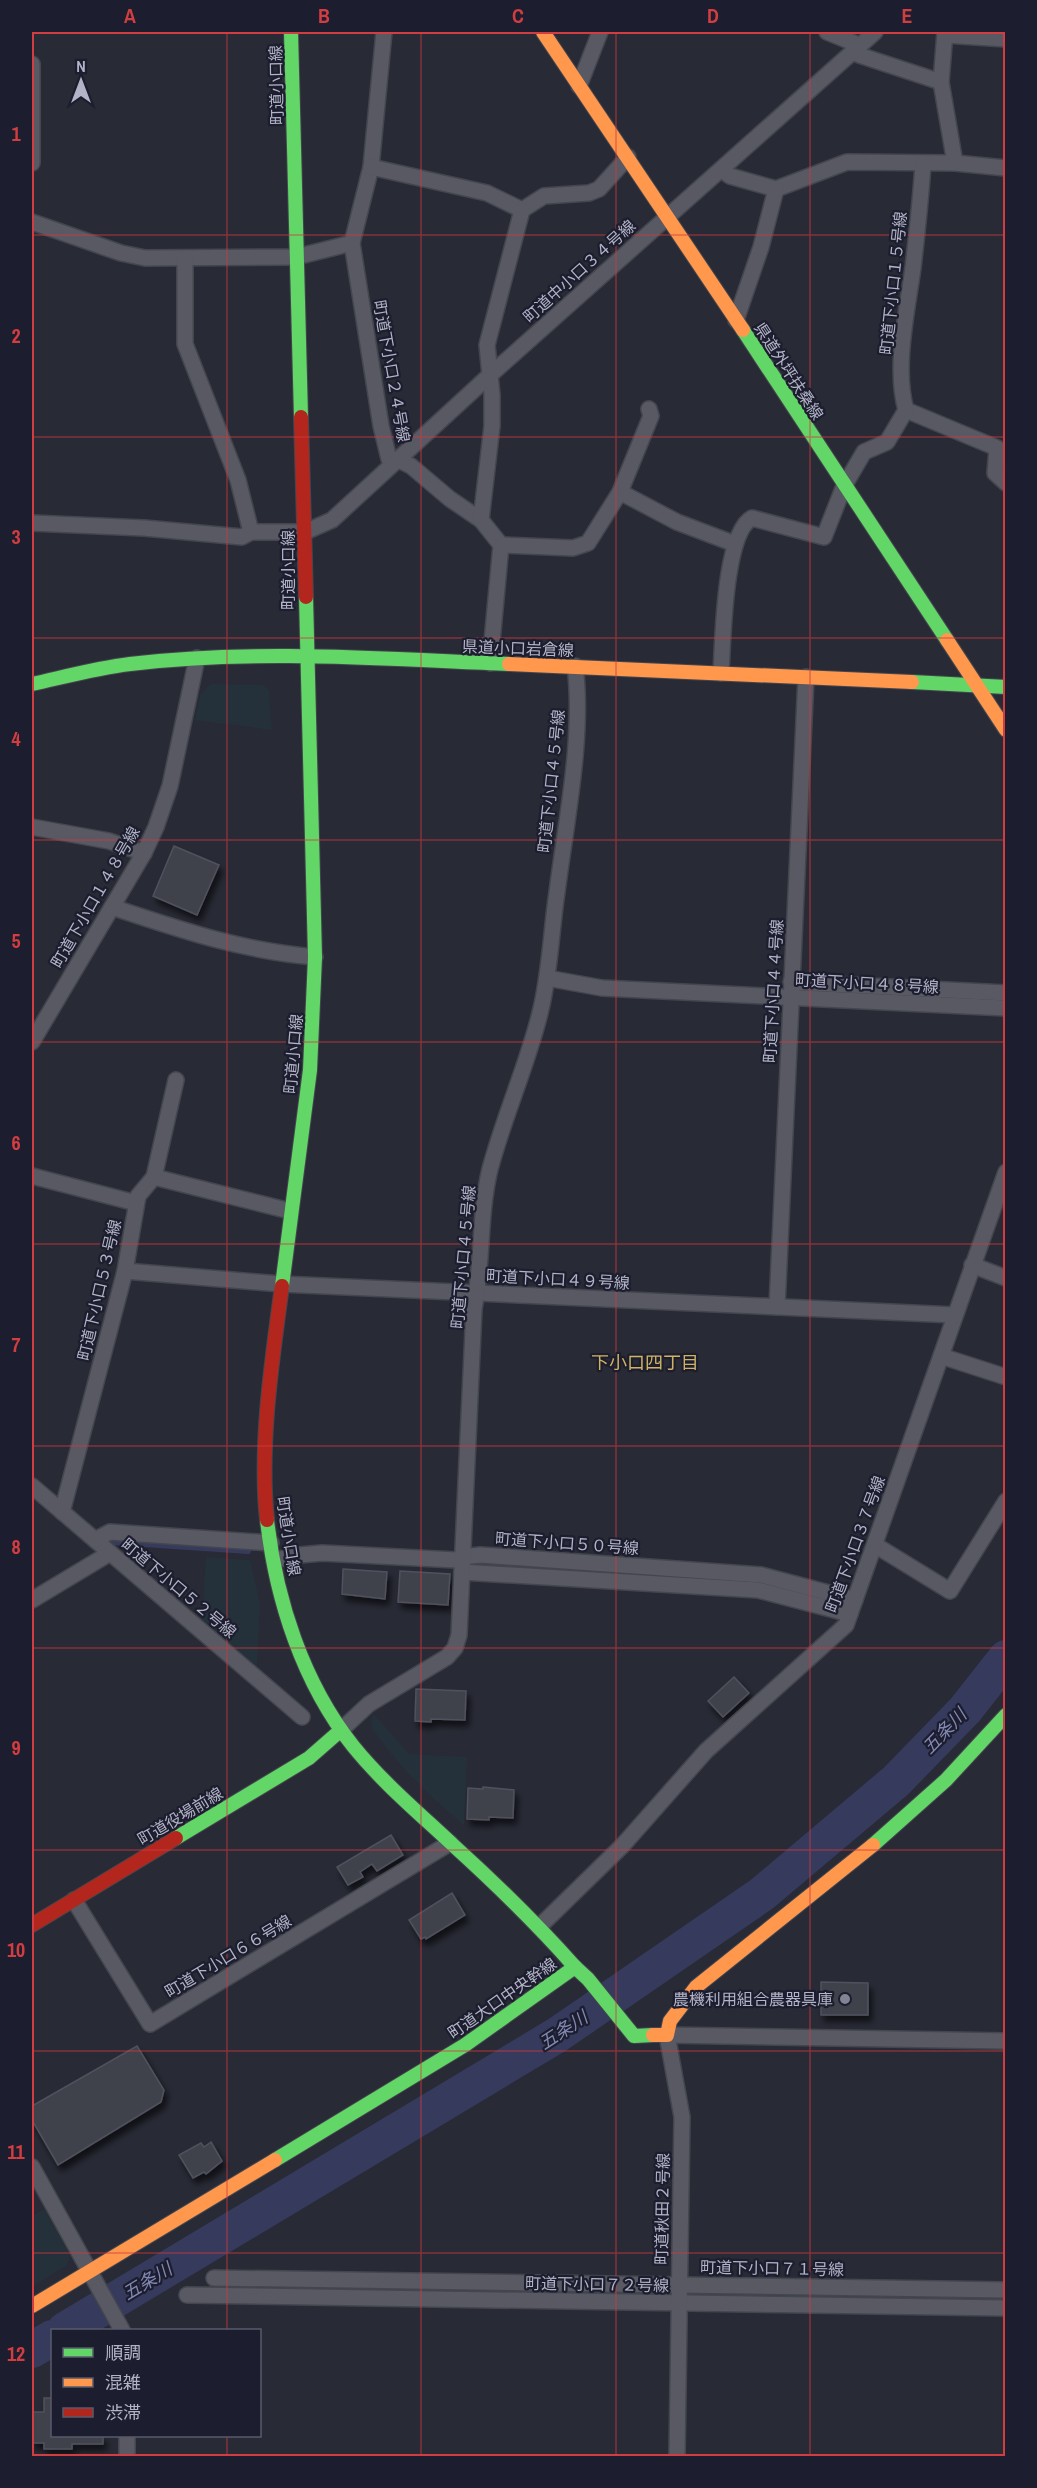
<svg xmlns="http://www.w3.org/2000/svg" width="1037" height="2488" viewBox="0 0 1037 2488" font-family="'Archivo Narrow','Noto Sans JP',sans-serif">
	<defs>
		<filter id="shadow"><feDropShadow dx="3.5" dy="6" stdDeviation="3" flood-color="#0009"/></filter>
	</defs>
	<rect width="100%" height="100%" fill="#282a35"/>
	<g fill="#25313a">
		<polygon points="211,684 263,685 269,691 272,730 195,720 200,695"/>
		<polygon points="206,1557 250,1560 260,1603 257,1666 202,1619"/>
		<path d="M373,1713L409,1754L467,1757L464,1825C429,1796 397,1765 371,1727Z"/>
		<polygon points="44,2209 70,2256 67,2265 32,2287 32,2216"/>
	</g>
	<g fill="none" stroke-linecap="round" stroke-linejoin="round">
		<g stroke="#363a5c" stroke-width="6">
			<polyline points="106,1548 115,1542 248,1551"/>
			<polyline points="473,1565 683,1577"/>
			<polyline points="212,2286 669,2294"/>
			<polyline points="687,2294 1006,2298"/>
		</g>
		<g stroke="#363a5c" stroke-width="36">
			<polyline points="65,2330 557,2035 762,1894 896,1781 965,1710 1006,1658"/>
			<polyline points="32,2350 52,2338"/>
		</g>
	</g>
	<g fill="#41424c" stroke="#50515d" stroke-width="1.5" filter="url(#shadow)">
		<polygon points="174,846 219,865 197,915 153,896"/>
		<polygon points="343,1569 387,1572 385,1599 342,1594"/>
		<polygon points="400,1571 450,1574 448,1605 398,1602"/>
		<polygon points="734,1677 749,1693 723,1717 708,1701"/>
		<polygon points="416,1689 466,1691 465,1720 431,1719 431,1722 415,1721"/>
		<polygon points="483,1787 514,1790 513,1818 489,1817 489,1820 467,1819 468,1788 483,1789"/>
		<polygon points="391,1835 403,1855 377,1871 372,1864 360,1872 363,1877 348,1885 337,1867"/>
		<polygon points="452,1893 465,1915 426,1939 425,1937 421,1939 409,1920"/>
		<polygon points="821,1982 868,1983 868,2015 821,2015"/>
		<polygon points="137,2046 164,2090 161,2102 58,2165 32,2120 32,2106"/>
		<polygon points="211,2142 222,2161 206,2174 204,2172 193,2178 179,2155 201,2143 204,2147"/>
		<polygon points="44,2398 52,2398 52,2436 103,2436 103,2444 72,2444 72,2449 44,2449 44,2443 32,2443 32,2412 44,2412"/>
	</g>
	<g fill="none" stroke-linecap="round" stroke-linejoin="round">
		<g stroke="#44464e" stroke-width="18">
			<g id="street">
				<polyline points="384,32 371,167 352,243 381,426 389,459 399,460 411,466 450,499 481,520 501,545 490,663"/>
				<polyline points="827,32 854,43 859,55 941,82"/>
				<polyline points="945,32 941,82 955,163"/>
				<polyline points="945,35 1006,39"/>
				<polyline points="32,64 32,163"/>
				<polyline points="579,86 600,32"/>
				<polyline points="371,167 487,193 522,210 544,196 589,193 599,189 628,157"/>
				<polyline points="722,170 730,176 776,189 847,162 955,163 1006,168"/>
				<polyline points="32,222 121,253 145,258 296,257 352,243"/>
				<polyline points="185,259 185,344 238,480 251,532"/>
				<polyline points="736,320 761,247 776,189"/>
				<polyline points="906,410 997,448 995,473 1006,483"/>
				<polyline points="620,492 677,522 735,544"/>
				<polyline points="481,520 492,426 492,395 487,345 522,210"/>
				<polyline points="32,523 144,528 242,537 251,532 305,532 332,520 490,375 875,32"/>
				<polyline points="501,545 573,548 588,543 620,492 651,416 649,409"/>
				<path d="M721,673C723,641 724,533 752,518L824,537L844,486L864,452L887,442L906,410C894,368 907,311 913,268C917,233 921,198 923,163"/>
				<polyline points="32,827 109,841 144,853"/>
				<path d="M112,907C181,930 242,951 315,957"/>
				<polyline points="547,978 602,988 1006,1008"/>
				<polyline points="791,982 1006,993"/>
				<polyline points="32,1042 144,853 156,827 170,786 197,658"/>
				<polyline points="32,1176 136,1203"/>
				<polyline points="154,1177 290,1211"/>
				<polyline points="972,1265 1006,1278"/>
				<polyline points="125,1271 281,1284 955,1315"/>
				<polyline points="777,1307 806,677"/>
				<polyline points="941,1356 1006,1377"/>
				<polyline points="32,1486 302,1717"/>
				<polyline points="62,1512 125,1271 138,1196 154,1177 176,1080"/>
				<polyline points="95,1540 110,1532 271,1543"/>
				<polyline points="875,1545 950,1591 1006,1501"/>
				<polyline points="274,1560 300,1555 322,1553 456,1560 463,1557 480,1555 761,1575 855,1600"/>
				<polyline points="462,1572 758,1590 850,1614"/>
				<polyline points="32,1600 110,1553"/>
				<path d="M341,1730L369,1704L447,1657L455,1648L459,1635L474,1309C483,1262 479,1214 490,1169C504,1116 527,1066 540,1013C550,974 551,932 557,892C566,822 584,735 575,666"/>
				<polyline points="74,1900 150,2024 450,1843"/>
				<polyline points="540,1926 622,1846 706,1751 846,1625 1006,1172"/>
				<polyline points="32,2167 122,2330"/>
				<polyline points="214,2278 1006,2290"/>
				<polyline points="187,2295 1006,2308"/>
				<polyline points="127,2456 127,2436"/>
				<polyline points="677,2456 682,2117 667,2035 1006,2041"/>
			</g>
		</g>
		<g stroke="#44464e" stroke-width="16">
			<g id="fast">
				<polyline points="291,32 301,417"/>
				<polyline points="743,330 947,640"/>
				<polyline points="912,682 1006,687"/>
				<path d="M32,684C64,677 97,668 130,664C255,649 384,659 509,664"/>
				<polyline points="282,1286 310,1070 315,957 306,597"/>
				<path d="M267,1520C276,1600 303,1683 353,1746C383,1783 419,1813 453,1845C496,1884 537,1924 575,1967"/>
				<polyline points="176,1838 309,1758 341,1730"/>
				<polyline points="873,1845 946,1780 1006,1715"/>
				<polyline points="275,2160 465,2045 575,1967 588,1979 634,2036 653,2035"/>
			</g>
		</g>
		<g stroke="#44464e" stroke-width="16">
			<g id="slow">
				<polyline points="543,32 743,330"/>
				<polyline points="947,640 1006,730"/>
				<polyline points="509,664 912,682"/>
				<polyline points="653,2035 667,2035 670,2021 696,1987 873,1845"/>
				<polyline points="32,2306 275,2160"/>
			</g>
		</g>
		<g stroke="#44464e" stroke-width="16">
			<g id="jam">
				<polyline points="301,417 306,597"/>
				<path d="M267,1520C259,1446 272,1360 282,1286"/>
				<polyline points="32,1925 176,1838"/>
			</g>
		</g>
		<use href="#street" stroke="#585963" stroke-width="15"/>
		<use href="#fast" stroke="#63d668" stroke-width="14"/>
		<use href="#slow" stroke="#ff974d" stroke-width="14"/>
		<use href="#jam" stroke="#b3261e" stroke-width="14"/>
	</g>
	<path fill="none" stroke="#d13d40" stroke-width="1.5" stroke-opacity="0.55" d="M227,32V2330M421,32V2456M616,32V2456M810,32V2456M32,235H1006M32,437H1006M32,638H1006M32,840H1006M32,1042H1006M32,1244H1006M32,1446H1006M32,1648H1006M32,1850H1006M32,2051H1006M32,2253H1006M227,2436V2456"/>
	<circle fill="#828393" stroke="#1c1e2f" stroke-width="2" cx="845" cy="1999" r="6"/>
	<g text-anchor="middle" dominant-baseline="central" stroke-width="4.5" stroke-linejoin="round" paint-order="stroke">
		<g font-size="16" fill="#b2b3c6" stroke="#1c1e2f">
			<text transform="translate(276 85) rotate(-91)">町道小口線</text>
			<text transform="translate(579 271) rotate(-42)">町道中小口３４号線</text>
			<text transform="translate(893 283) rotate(-84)">町道下小口１５号線</text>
			<text transform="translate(392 371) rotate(80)">町道下小口２４号線</text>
			<text transform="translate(789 371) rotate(57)">県道外坪扶桑線</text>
			<text transform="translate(288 570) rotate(-90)">町道小口線</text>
			<text transform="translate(518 648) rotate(2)">県道小口岩倉線</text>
			<text transform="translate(551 781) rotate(-84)">町道下小口４５号線</text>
			<text transform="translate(95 897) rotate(-60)">町道下小口１４８号線</text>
			<text transform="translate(867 983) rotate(3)">町道下小口４８号線</text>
			<text transform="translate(773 991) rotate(-87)">町道下小口４４号線</text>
			<text transform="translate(293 1054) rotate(-85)">町道小口線</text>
			<text transform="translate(463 1257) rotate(-85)">町道下小口４５号線</text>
			<text transform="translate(558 1279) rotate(3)">町道下小口４９号線</text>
			<text transform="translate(99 1290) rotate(-77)">町道下小口５３号線</text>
			<text transform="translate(289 1536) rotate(81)">町道小口線</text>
			<text transform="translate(567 1543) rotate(4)">町道下小口５０号線</text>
			<text transform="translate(855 1544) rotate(-70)">町道下小口３７号線</text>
			<text transform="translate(179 1588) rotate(40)">町道下小口５２号線</text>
			<text transform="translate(180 1816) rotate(-31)">町道役場前線</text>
			<text transform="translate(228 1956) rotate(-31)">町道下小口６６号線</text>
			<text transform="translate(502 1998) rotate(-35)">町道大口中央幹線</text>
			<text transform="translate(662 2209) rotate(-89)">町道秋田２号線</text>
			<text transform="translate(772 2268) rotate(1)">町道下小口７１号線</text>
			<text transform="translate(597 2284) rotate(1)">町道下小口７２号線</text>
		</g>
		<g font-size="16" fill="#b2b3c6" stroke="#1c1e2f" text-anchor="end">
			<text x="833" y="1999">農機利用組合農器具庫</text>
		</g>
		<g font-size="18" fill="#cfb363" stroke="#1c1e2f">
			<text x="645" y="1362">下小口四丁目</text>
		</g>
		<g font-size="18" font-style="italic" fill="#8288b2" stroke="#1c1e2f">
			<text transform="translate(944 1731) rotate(-46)">五条川</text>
			<text transform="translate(563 2030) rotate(-33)">五条川</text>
			<text transform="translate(147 2281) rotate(-31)">五条川</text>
		</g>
	</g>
	<rect width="1037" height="2488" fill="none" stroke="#1c1e2f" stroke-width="66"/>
	<rect x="51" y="2329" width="210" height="108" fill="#1c1e2f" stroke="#585a6b" stroke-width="1.5"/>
	<rect x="63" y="2348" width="30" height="9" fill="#63d668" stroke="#585a6b" stroke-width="1.5"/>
	<text x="105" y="2359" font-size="18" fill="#b2b3c6">順調</text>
	<rect x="63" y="2378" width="30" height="9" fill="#ff974d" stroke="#585a6b" stroke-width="1.5"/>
	<text x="105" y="2389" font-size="18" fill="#b2b3c6">混雑</text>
	<rect x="63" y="2408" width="30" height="9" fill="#b3261e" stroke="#585a6b" stroke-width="1.5"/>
	<text x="105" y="2419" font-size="18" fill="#b2b3c6">渋滞</text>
	<g transform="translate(81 81)" stroke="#1c1e2f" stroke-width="4.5" paint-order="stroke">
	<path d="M0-4.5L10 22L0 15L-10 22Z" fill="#b2b3c6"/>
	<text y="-9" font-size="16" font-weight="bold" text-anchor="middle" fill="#b2b3c6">N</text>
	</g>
	<rect x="33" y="33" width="971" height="2422" fill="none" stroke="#d13d40" stroke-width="2"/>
	<g font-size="20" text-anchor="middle" font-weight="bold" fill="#d13d40">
		<text x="130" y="23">A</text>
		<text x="324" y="23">B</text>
		<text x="518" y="23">C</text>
		<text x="713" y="23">D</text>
		<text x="907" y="23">E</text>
		<text x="16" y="141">1</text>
		<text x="16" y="343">2</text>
		<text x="16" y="544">3</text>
		<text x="16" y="746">4</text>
		<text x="16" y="948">5</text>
		<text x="16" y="1150">6</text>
		<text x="16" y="1352">7</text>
		<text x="16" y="1554">8</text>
		<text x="16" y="1755">9</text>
		<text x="16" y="1957">10</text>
		<text x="16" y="2159">11</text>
		<text x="16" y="2361">12</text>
	</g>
</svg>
